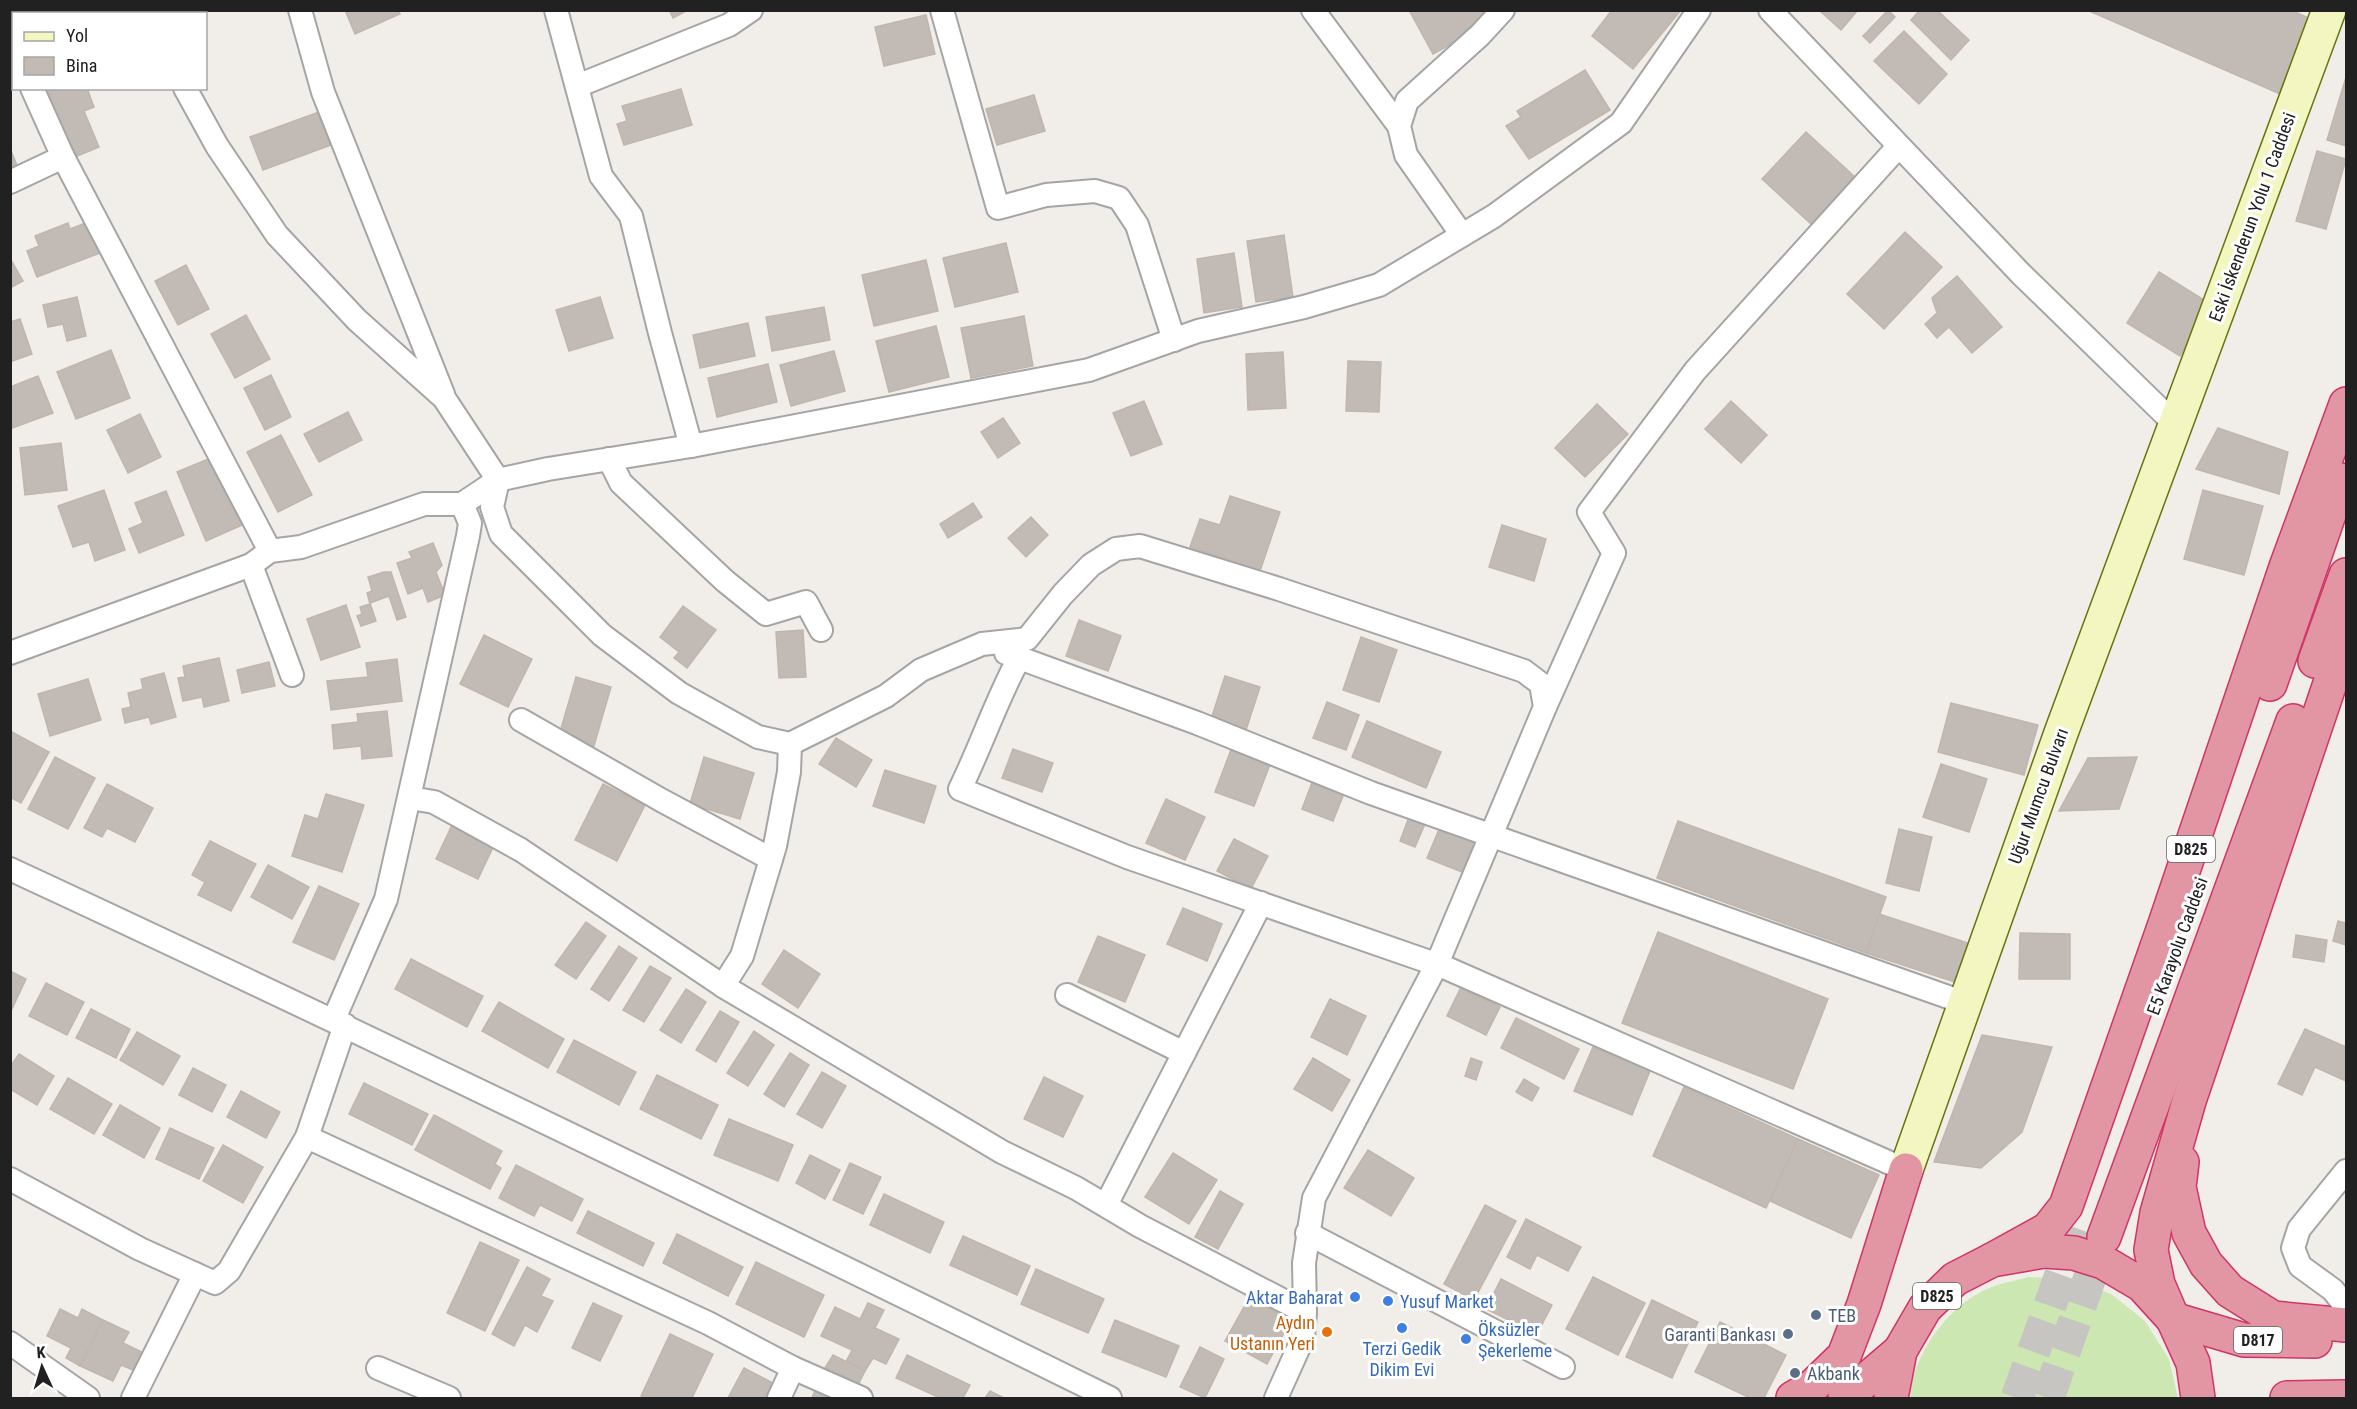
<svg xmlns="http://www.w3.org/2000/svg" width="2357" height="1409" viewBox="0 0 2357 1409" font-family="'Roboto Condensed',sans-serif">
	<rect width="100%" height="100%" fill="#f1eee9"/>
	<path fill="#cce7b2" d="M2028,1277L2071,1279L2111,1294L2145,1321L2169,1359L2178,1398H1911C1911,1356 1949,1305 1987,1289C2000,1283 2015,1281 2028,1277Z"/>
	<g fill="#c1bab5" stroke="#c2b6ac" stroke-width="1.5">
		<polygon points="12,10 57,10 59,14 14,14"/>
		<polygon points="345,10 398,10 400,14 355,34"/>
		<polygon points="669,10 688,10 673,18"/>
		<polygon points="1409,10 1482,10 1489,24 1433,54"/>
		<polygon points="1612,10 1681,10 1633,69 1592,36"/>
		<polygon points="1819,10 1858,10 1841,30"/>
		<polygon points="1888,10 1895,17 1870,43 1863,36"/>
		<polygon points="1920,10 1937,10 1969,40 1951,60 1911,20"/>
		<polygon points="2087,10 2291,10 2317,22 2287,97"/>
		<polygon points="926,15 935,54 884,66 875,27"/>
		<polygon points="1904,31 1947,74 1919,104 1874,61"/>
		<polygon points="1585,70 1610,110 1529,159 1506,126 1521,117 1517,111"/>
		<polygon points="2346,77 2346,146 2327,140"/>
		<polygon points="41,88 87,88 94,107 84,111 99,147 70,159"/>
		<polygon points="681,89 692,125 624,145 617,124 627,121 622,106"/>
		<polygon points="1034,95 1045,131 997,145 986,109"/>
		<polygon points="319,112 331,145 263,170 250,137"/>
		<polygon points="1806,132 1855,177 1811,224 1762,179"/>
		<polygon points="10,148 18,168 10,171"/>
		<polygon points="2317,151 2346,159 2326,229 2296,221"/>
		<polygon points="88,222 100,253 37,277 27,251 39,246 35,236 68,223 70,229"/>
		<polygon points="1905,232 1942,267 1884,329 1847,294"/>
		<polygon points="1284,235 1293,297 1256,302 1247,241"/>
		<polygon points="1006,243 1018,292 955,307 943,258"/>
		<polygon points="1234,253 1242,307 1204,313 1197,259"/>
		<polygon points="10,258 23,281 10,288"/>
		<polygon points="926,260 938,311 874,326 862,275"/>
		<polygon points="186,265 209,309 178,325 155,281"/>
		<polygon points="2159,272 2212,305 2180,356 2127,323"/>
		<polygon points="1957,276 2002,327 1972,353 1949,327 1937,338 1925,324 1937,313 1932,298"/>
		<polygon points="77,297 86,336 67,341 63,324 48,327 43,305"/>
		<polygon points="600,297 613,338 569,351 556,310"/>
		<polygon points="824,307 830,340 772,351 766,317"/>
		<polygon points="246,315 270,359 235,378 211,334"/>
		<polygon points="1024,316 1033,366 971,378 961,328"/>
		<polygon points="20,319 32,354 10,362 10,322"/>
		<polygon points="748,323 755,356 700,368 693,335"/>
		<polygon points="936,326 949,377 889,392 876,341"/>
		<polygon points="111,350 130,398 76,419 57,372"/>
		<polygon points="834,351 845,391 791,406 780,365"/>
		<polygon points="1283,352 1286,408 1248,410 1246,354"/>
		<polygon points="1348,361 1381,362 1379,412 1346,411"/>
		<polygon points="768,364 777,402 717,417 708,378"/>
		<polygon points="271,375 291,417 265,430 244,388"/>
		<polygon points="38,376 53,413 10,429 10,387"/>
		<polygon points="1144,401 1162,444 1131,456 1113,413"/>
		<polygon points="1731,401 1767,435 1741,463 1705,429"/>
		<polygon points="1597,404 1628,434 1585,477 1555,448"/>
		<polygon points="348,412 362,440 319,462 304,434"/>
		<polygon points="140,414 161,457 128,473 107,430"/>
		<polygon points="1003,418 1020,443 998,458 981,432"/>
		<polygon points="2218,428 2288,452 2279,494 2196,469"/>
		<polygon points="281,435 312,495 278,512 247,452"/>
		<polygon points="61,443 67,490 25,495 20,448"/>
		<polygon points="213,457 242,525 206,541 177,472"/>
		<polygon points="104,490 125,550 95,561 89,542 73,547 58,506"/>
		<polygon points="2203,490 2263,506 2244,575 2184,559"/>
		<polygon points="166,491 184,535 139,553 129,529 143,523 135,503"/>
		<polygon points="1230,496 1280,512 1260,571 1190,547 1200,519 1220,525"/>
		<polygon points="973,503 982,517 948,538 940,524"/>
		<polygon points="1031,517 1048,535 1026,557 1008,538"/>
		<polygon points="1502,525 1546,539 1534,581 1489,567"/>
		<polygon points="433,543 442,565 436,572 445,595 428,602 423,588 408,594 397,563 412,558 409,552"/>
		<polygon points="384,572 391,572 406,617 397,620 389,596 370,603 376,621 361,626 357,616 362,614 360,607 370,604 367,593 372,591 368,577"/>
		<polygon points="346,605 360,647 321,660 307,619"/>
		<polygon points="683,606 716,630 687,668 674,658 679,652 660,637"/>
		<polygon points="1079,620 1121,636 1108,671 1066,656"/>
		<polygon points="803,630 806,677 779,678 776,632"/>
		<polygon points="484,635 532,659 508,707 460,684"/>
		<polygon points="1361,637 1397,650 1379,702 1343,690"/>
		<polygon points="219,658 229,701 204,707 202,697 183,701 178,678 185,677 183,666"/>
		<polygon points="397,659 402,701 331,710 327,681 368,677 366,663"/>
		<polygon points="269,662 275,686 242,693 237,670"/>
		<polygon points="164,673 176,717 151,724 149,717 125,723 122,709 131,707 128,693 143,689 141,679"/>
		<polygon points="1225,676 1260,687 1246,730 1211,719"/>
		<polygon points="576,677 611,687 593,749 558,739"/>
		<polygon points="88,679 101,720 50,736 38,694"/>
		<polygon points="1327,702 1359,715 1346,750 1313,738"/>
		<polygon points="1951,703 2038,725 2024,775 1938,752"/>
		<polygon points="387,711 392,756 362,759 361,746 334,749 332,725 358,722 357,714"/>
		<polygon points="1367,721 1441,752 1426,788 1352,757"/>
		<polygon points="10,731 49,752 21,803 10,797"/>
		<polygon points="836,738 872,760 856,787 819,764"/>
		<polygon points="1232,747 1271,762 1254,806 1215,792"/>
		<polygon points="1013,749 1053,763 1042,792 1002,778"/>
		<polygon points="55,757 95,778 68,829 28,809"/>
		<polygon points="704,757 754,773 740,819 690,804"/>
		<polygon points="2137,757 2119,809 2059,811 2088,758"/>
		<polygon points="1941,764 1987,779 1969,832 1923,817"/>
		<polygon points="885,770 936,786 924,823 873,806"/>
		<polygon points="1313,780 1345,791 1333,821 1302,809"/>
		<polygon points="107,784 153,808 135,842 107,828 102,837 84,828"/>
		<polygon points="603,784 645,805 617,861 575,840"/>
		<polygon points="326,794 364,805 342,872 292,856 305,815 318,819"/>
		<polygon points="1166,799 1205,817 1185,860 1146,843"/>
		<polygon points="1409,817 1425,824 1415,847 1400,841"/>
		<polygon points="1678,821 1886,897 1866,953 1657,878"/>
		<polygon points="453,823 495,843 478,879 436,859"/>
		<polygon points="1440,827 1480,843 1467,874 1427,858"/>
		<polygon points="1899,829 1932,837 1919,891 1886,883"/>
		<polygon points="1234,839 1268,856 1251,889 1217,871"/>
		<polygon points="210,841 256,864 231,911 198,895 205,882 192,875"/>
		<polygon points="268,865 309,887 292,919 251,897"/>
		<polygon points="319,886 359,904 334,960 293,942"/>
		<polygon points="1183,908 1222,924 1207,961 1167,944"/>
		<polygon points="1879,914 1977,946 1964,985 1866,953"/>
		<polygon points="2338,921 2346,923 2346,945 2333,941"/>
		<polygon points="586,922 606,936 576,979 555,965"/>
		<polygon points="1658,932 1828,999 1793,1089 1622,1023"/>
		<polygon points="2020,933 2070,934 2070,979 2019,979"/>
		<polygon points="2296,935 2327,940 2324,962 2293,957"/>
		<polygon points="1098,936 1145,955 1125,1002 1078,982"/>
		<polygon points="619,946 637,958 609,1001 591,989"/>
		<polygon points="784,950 820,974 798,1008 762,984"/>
		<polygon points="411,959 483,996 467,1027 395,989"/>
		<polygon points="650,966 671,978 644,1022 623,1010"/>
		<polygon points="10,971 26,979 11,1011 10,1010"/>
		<polygon points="46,983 84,1002 67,1035 29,1016"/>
		<polygon points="1461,987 1500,1007 1486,1035 1447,1016"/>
		<polygon points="686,989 706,1002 681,1043 660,1030"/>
		<polygon points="1330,999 1366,1016 1347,1055 1311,1037"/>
		<polygon points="499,1002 564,1039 548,1068 482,1031"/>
		<polygon points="91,1009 130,1029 116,1058 76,1038"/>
		<polygon points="720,1011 739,1022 716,1062 696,1050"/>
		<polygon points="1516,1018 1579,1049 1564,1079 1501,1048"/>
		<polygon points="2305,1029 2346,1047 2346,1081 2315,1067 2302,1095 2278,1084"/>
		<polygon points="754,1031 774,1045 748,1086 727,1073"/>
		<polygon points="137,1032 180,1056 163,1085 120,1060"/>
		<polygon points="1982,1035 2052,1047 2022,1132 1981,1168 1934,1162"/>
		<polygon points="574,1040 636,1072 619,1105 557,1072"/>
		<polygon points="1593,1047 1650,1071 1632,1115 1574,1091"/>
		<polygon points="790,1053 809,1065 784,1107 764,1094"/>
		<polygon points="19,1054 54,1076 37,1105 10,1089 10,1067"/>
		<polygon points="1313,1058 1350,1080 1332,1111 1294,1089"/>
		<polygon points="1471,1058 1482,1062 1476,1080 1465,1076"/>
		<polygon points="193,1068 226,1085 212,1112 179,1095"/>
		<polygon points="822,1072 846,1086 822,1128 797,1114"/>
		<polygon points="657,1075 718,1105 701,1139 640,1109"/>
		<polygon points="1044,1077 1083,1096 1063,1137 1024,1119"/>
		<polygon points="68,1078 112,1104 94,1134 50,1109"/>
		<polygon points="1524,1079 1539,1088 1532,1101 1516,1092"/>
		<polygon points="364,1083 428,1114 412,1145 349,1114"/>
		<polygon points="1684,1087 1798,1139 1766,1208 1653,1156"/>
		<polygon points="241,1091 280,1112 266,1138 227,1117"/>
		<polygon points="120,1105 160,1128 144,1158 103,1135"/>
		<polygon points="434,1115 502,1151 495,1164 501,1168 490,1189 415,1150"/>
		<polygon points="729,1119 793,1145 778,1181 714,1155"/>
		<polygon points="170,1128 214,1148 199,1179 156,1159"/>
		<polygon points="1798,1139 1879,1175 1851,1238 1770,1201"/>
		<polygon points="223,1145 263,1167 243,1203 203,1181"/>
		<polygon points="1368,1150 1414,1178 1391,1216 1344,1188"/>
		<polygon points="1173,1153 1217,1180 1189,1224 1145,1197"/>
		<polygon points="810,1155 840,1170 825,1199 796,1183"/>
		<polygon points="850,1163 881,1177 863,1214 833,1200"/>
		<polygon points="516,1165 583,1199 572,1221 540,1205 534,1216 499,1198"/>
		<polygon points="1220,1191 1243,1204 1218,1249 1195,1237"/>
		<polygon points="884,1194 944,1222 930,1253 870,1225"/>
		<polygon points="1485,1205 1516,1221 1474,1300 1444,1284"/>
		<polygon points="588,1211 654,1243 643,1266 577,1233"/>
		<polygon points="1526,1219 1581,1247 1568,1271 1537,1255 1530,1269 1507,1257"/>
		<polygon points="677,1234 743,1267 728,1296 663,1263"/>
		<polygon points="963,1236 1030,1266 1017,1295 950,1265"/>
		<polygon points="480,1242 519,1260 485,1331 447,1313"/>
		<polygon points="756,1262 824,1295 804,1337 736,1304"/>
		<polygon points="527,1267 550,1279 541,1296 553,1301 537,1332 525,1325 514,1346 492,1334"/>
		<polygon points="1036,1269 1104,1299 1088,1333 1021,1304"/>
		<polygon points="1593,1277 1645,1303 1618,1355 1566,1329"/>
		<polygon points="1501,1279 1552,1305 1537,1334 1486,1309"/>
		<polygon points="1249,1298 1291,1320 1267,1364 1225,1341"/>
		<polygon points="1652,1300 1698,1322 1672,1378 1626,1357"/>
		<polygon points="593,1303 622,1316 600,1361 572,1348"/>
		<polygon points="868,1303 884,1310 875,1328 899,1339 886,1364 873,1358 865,1371 846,1362 852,1350 821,1336 835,1307 860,1319"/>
		<polygon points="60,1309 78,1318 82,1309 103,1320 80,1366 66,1358 71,1348 47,1336"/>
		<polygon points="103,1320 129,1332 123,1343 142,1352 133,1370 121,1365 113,1381 80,1366"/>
		<polygon points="1115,1320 1179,1346 1166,1377 1102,1352"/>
		<polygon points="1720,1322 1786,1355 1764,1398 1750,1398 1695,1372"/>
		<polygon points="670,1334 713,1354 692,1398 647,1398 641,1396"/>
		<polygon points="1200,1347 1224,1359 1205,1398 1180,1387"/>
		<polygon points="833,1355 865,1371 858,1385 825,1368"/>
		<polygon points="907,1355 970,1385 963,1398 940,1398 896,1378"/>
		<polygon points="744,1368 773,1383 765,1398 728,1398"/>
		<polygon points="815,1390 837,1398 812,1398"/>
		<polygon points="990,1391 1004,1398 985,1398"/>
	</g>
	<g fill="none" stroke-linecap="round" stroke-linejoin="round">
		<g stroke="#c7c5c1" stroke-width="33" stroke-dasharray="33 16" stroke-linecap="butt">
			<polyline points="2017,1398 2079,1224"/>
			<polyline points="2048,1398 2104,1237"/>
		</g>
		<g stroke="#a5a5a5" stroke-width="26">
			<g id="street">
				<polyline points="153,10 154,14"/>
				<polyline points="300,10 323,92 443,394"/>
				<polyline points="556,10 601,176 631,216 660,333 691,446"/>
				<polyline points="942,10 998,208 1046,195 1095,191 1119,198 1137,225 1174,340"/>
				<polyline points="1313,10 1399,126"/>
				<polyline points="1770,10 2021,274 2175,424"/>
				<polyline points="10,42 14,49"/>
				<polyline points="577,86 729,25 751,10"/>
				<polyline points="32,88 63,157 270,551"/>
				<polyline points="185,88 217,146 277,235 357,320 444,398 498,480 492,507 501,534 602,635 679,693 758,737 790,744 886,696 921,670 982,644 1027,639 1063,594 1091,565 1116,549 1140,546 1279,589 1524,671 1541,684 1545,707 1437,964 1314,1198 1304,1263 1305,1312 1303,1338 1276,1398"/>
				<polyline points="10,182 63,157"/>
				<polyline points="1462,235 1406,155 1399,126 1407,101 1480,35 1503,10"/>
				<polyline points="609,459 621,483 725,581 766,614 806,602 821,630"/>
				<polyline points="462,504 498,480 548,469 691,446 1089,370 1198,331 1304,307 1379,285 1494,216 1621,123 1699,10"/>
				<polyline points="251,565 292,675"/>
				<polyline points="10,653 251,565 270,551 301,547 424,504 462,504 470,523 468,536 386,899 334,1019"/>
				<polyline points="1006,653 1197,723 1371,793 1965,1003"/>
				<path d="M1019,658C996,701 981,746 960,789L1127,857L1444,967L1906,1170"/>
				<polyline points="1545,707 1614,553 1589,512 1695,371 1898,147"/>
				<polyline points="521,720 661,800 771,859"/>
				<polyline points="410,798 434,802 521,850 723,986 1002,1152 1076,1188 1140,1226 1305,1312"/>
				<path d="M10,869C379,1040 745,1218 1110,1398"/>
				<polyline points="723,986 742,956 775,846 789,772 790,744"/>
				<polyline points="1067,995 1184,1053"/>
				<polyline points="307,1137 708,1323 793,1368 861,1398"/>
				<polyline points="2346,1171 2299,1229 2293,1248 2300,1266 2333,1290 2346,1307"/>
				<polyline points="10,1179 140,1249 215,1283 229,1271 307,1137 345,1025"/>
				<polyline points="1106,1205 1261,903"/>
				<polyline points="1307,1233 1563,1367"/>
				<polyline points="10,1343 88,1398"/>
				<polyline points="378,1368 449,1398"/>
				<polyline points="133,1398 195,1274"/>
				<polyline points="779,1398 793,1368"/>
			</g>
		</g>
		<g stroke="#67740c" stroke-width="36">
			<polyline id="secondary" points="1906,1170 2061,733 2329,10"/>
		</g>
		<g stroke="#d13468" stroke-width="36">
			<g id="highway">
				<polyline points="2315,661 2346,575"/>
				<polyline points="2270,684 2341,480"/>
				<polyline points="2182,1162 2179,1187 2189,1233 2206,1264 2230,1291 2273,1318 2346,1325"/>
				<polyline points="2104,1237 2293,721"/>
				<polyline points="1992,1260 2048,1229 2066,1206 2165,924 2286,567 2346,404"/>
				<polyline points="2173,1319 2158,1284 2151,1250 2157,1213 2189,1101 2346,636"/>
				<polyline points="2173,1319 2244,1340 2315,1341"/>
				<polyline points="1793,1398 1812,1387 1844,1356 1864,1304 1906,1170"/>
				<polyline points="1845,1398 1900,1351"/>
				<polyline points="1891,1398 1900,1351 1925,1308 1955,1279 1992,1260 2044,1251 2074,1253 2103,1262 2142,1285 2173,1319 2193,1363 2198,1398"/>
				<polyline points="2287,1398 2346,1397"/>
			</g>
		</g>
		<use href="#street" stroke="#fff" stroke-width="22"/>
		<use href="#secondary" stroke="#f3f6c1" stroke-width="33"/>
		<use href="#highway" stroke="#e296a3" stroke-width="33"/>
	</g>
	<g fill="#3f7fe0" stroke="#fff" stroke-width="2">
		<circle cx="1355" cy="1297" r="6"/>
		<circle cx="1388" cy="1301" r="6"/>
		<circle cx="1402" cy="1328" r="6"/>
		<circle cx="1466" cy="1339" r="6"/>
	</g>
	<g fill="#5c6f8a" stroke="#fff" stroke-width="2">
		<circle cx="1816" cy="1315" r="6"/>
		<circle cx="1788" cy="1334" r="6"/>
		<circle cx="1795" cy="1373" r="6"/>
	</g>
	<circle fill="#e8710a" stroke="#fff" stroke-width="2" cx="1327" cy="1332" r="6"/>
	<g text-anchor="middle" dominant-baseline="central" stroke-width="6" stroke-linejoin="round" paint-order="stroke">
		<g fill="#fff" stroke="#646464" stroke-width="1.5">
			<rect x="2167" y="836" width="48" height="26" rx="4.5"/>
			<rect x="1913" y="1283" width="48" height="26" rx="4.5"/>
			<rect x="2234" y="1327" width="48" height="26" rx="4.5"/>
		</g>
		<g font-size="16" font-weight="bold" fill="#212121">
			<text x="2191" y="849">D825</text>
			<text x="1937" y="1296">D825</text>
			<text x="2258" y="1340">D817</text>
		</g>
		<g font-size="18" fill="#212121" stroke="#fff">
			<text transform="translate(2252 217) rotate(-70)">Eski İskenderun Yolu 1 Caddesi</text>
			<text transform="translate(2038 796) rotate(-70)">Uğur Mumcu Bulvarı</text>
			<text transform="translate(2177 946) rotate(-70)">E5 Karayolu Caddesi</text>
		</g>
		<g font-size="18" fill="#366cbe" stroke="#fff" text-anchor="start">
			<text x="1343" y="1297" text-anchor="end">Aktar Baharat</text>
			<text x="1400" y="1301">Yusuf Market</text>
			<text x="1478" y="1329">Öksüzler<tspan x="1478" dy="21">Şekerleme</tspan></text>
			<text x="1402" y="1348" text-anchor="middle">Terzi Gedik<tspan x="1402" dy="21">Dikim Evi</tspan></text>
		</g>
		<g font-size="18" fill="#4e5e75" stroke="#fff" text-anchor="start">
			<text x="1828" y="1315">TEB</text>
			<text x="1776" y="1334" text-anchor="end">Garanti Bankası</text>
			<text x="1807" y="1373">Akbank</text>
		</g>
		<g font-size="18" fill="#c56008" stroke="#fff" text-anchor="end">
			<text x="1315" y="1322">Aydın<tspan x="1315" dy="21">Ustanın Yeri</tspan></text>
		</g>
	</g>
	<rect width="2357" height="1409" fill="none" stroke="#212121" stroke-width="24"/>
	<rect x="12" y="12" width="195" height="78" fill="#ffffff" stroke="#a6a6a6" stroke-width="1.5"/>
	<rect x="24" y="32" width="30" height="9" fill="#f3f6c1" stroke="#a6a6a6" stroke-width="1.5"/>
	<text x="66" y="42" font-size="18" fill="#212121">Yol</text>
	<rect x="24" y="57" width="30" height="18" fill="#c1bab5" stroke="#a6a6a6" stroke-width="1.5"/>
	<text x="66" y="72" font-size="18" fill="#212121">Bina</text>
	<g transform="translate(42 1367) rotate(356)" stroke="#ffffff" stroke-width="4.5" paint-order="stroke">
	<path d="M0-4.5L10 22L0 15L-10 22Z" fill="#212121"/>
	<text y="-9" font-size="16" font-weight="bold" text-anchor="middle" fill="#212121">K</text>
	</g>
</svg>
